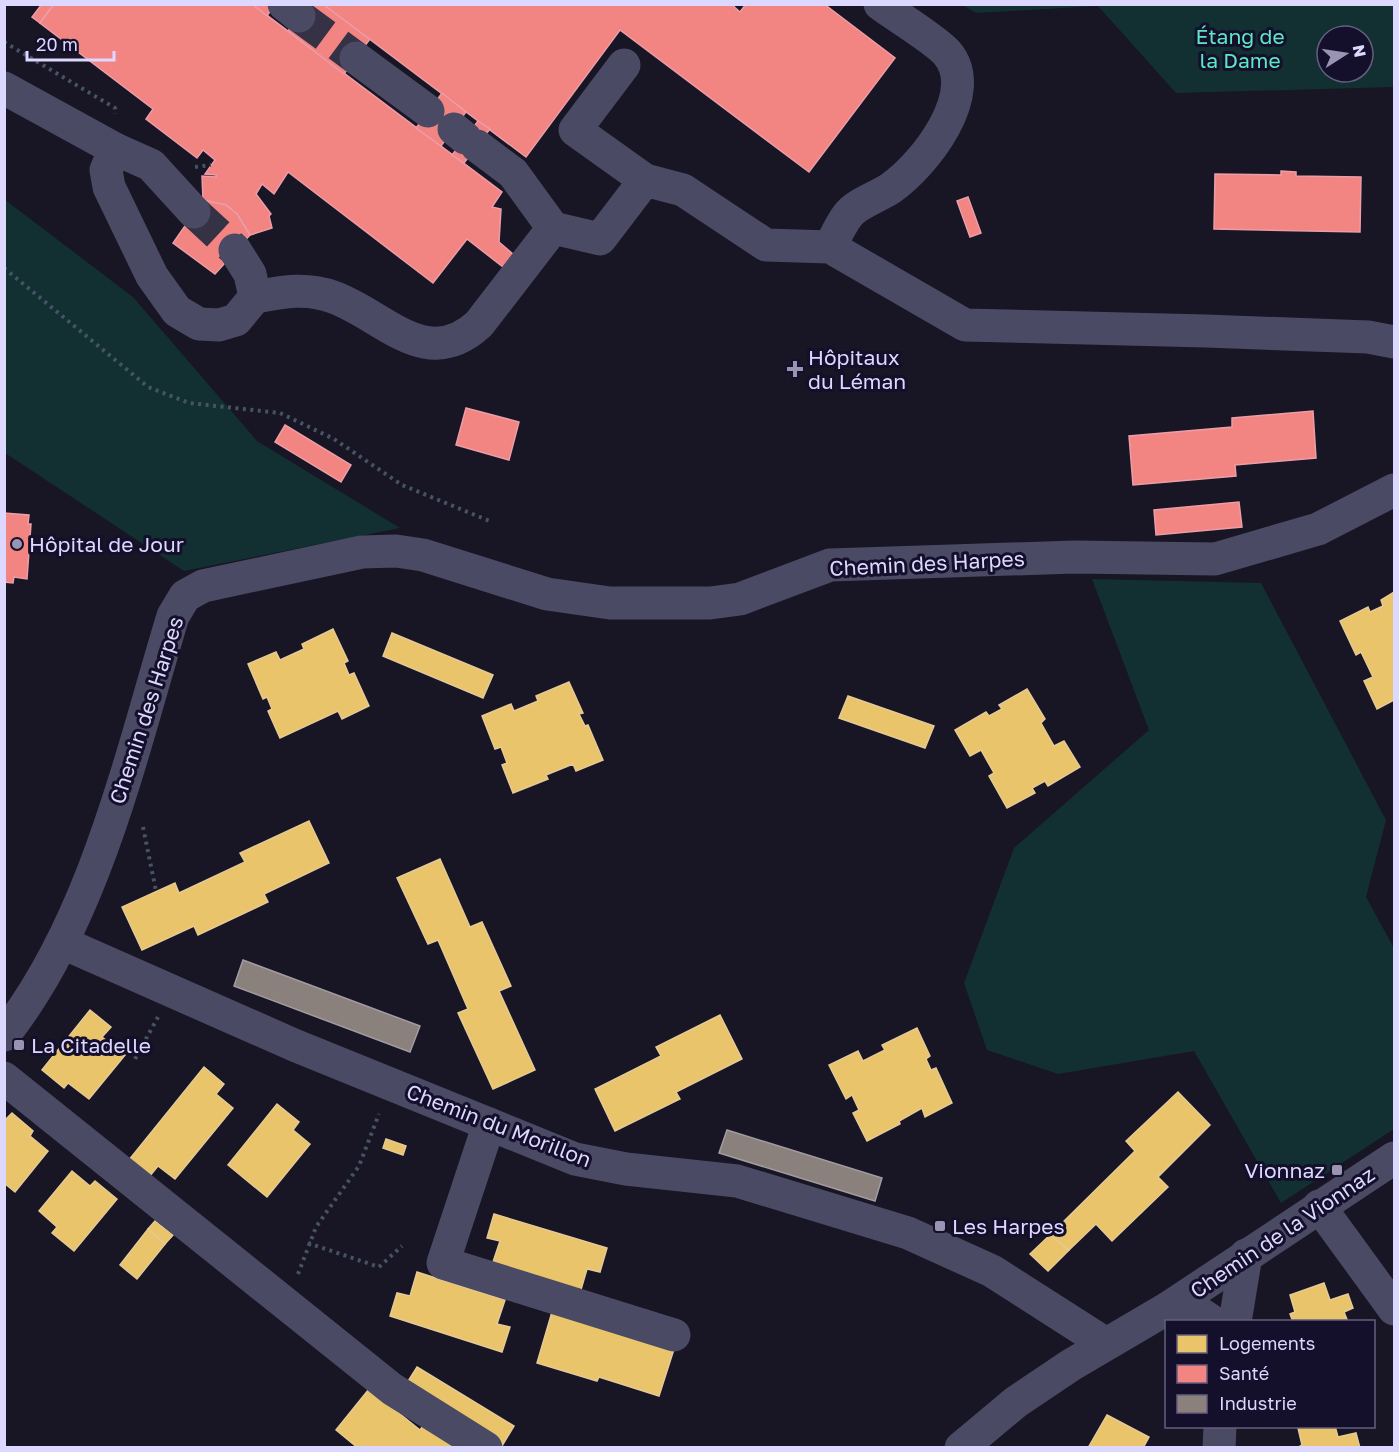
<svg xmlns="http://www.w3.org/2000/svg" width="1399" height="1452" viewBox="0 0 1399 1452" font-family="'Golos Text',sans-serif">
	<rect width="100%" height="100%" fill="#181524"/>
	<g fill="#123032" fill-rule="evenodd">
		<path d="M963,5H1394V87L1176,93L1098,6L976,13ZM1327,36H1363V72H1327Z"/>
		<polygon points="4,199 133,297 257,441 400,528 184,571 5,453"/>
		<polygon points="1092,579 1261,583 1386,820 1366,897 1394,948 1394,1129 1281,1203 1194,1051 1058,1074 987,1050 964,983 1014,848 1149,730"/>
	</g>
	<g fill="#e9c46a" stroke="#e5ca97" stroke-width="1.5">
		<polygon points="1394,592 1394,700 1377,709 1364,681 1373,677 1361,652 1356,655 1340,621 1368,607 1370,612 1383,606 1381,600"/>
		<polygon points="333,629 348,661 344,663 349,675 354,673 369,706 342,719 338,711 280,738 268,711 272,709 267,697 263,699 248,664 276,652 280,660 304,649 302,644"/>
		<polygon points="392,633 493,675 483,698 383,656"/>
		<polygon points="569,682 583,713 579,714 585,726 588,725 603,760 576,771 573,764 546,775 548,779 513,793 502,765 507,763 501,747 495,749 482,716 511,704 514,711 538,701 536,696"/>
		<polygon points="1027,689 1045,719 1041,723 1054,746 1064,741 1080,767 1048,786 1045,781 1032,788 1035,793 1007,808 989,776 994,773 981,750 970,756 955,730 986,712 989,716 1002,709 999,705"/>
		<polygon points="848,696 934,726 925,748 839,718"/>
		<polygon points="309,821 329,863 264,894 268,902 198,935 194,926 142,950 122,907 175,883 179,893 245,862 240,853"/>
		<polygon points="440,859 470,927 482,922 511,986 499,991 535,1070 493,1089 458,1013 468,1009 438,940 428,944 397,878"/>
		<polygon points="90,1010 111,1027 102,1037 125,1055 89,1099 68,1083 64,1088 42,1070"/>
		<polygon points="720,1015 742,1059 676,1092 680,1099 615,1131 595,1089 661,1056 656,1047"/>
		<polygon points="917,1028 930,1056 926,1059 931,1070 936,1068 952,1103 925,1117 922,1108 899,1121 900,1124 867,1141 853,1113 859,1110 852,1095 846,1099 829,1065 858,1051 863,1061 885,1050 882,1045"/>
		<polygon points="204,1067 224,1084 216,1094 233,1108 175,1179 158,1166 149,1177 129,1160"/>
		<polygon points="1178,1092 1210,1125 1158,1177 1168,1187 1112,1241 1096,1224 1069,1250 1050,1235 1135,1151 1126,1141"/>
		<polygon points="277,1104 299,1122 293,1130 310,1144 267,1197 228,1165"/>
		<polygon points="12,1113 33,1131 30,1136 48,1151 15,1192 4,1183 4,1121"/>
		<polygon points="386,1139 406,1146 403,1155 383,1148"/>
		<polygon points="72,1171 90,1186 95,1181 117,1199 74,1251 52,1233 57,1227 39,1211"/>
		<polygon points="494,1214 607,1248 600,1272 587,1269 580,1293 492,1265 500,1241 487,1238"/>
		<polygon points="155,1221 173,1235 165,1244 148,1229"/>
		<polygon points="148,1229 165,1244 137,1279 120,1265"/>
		<polygon points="1050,1235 1069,1250 1048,1271 1030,1254"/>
		<polygon points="417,1272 505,1300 497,1324 510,1327 502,1352 390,1316 397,1293 410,1296"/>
		<polygon points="1324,1283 1330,1300 1348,1294 1353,1308 1344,1312 1348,1322 1293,1322 1290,1314 1295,1312 1290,1295"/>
		<polygon points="552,1312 675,1346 659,1396 599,1377 597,1381 537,1363"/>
		<polygon points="417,1367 514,1426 502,1446 405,1386"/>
		<polygon points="369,1389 420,1430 425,1423 455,1448 358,1448 336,1430"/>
		<polygon points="1107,1415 1149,1437 1143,1448 1088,1448"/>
		<polygon points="1305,1426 1335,1426 1338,1437 1356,1433 1360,1448 1297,1448 1302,1445 1298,1428"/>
	</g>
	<g fill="#f28482" stroke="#ec9da8" stroke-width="1.5">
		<polygon points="42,4 54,4 40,23 32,17"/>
		<polygon points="54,4 252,4 502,192 492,207 501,209 499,242 513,254 503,267 467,239 433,283 288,172 274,194 262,184 256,194 271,214 269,216 272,228 250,235 237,214 226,205 203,200 202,176 216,177 216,175 205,174 215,160 203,150 197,158 146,119 153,109 40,23"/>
		<polygon points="252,4 275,4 267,16"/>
		<polygon points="308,4 323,4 370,39 344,74 288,31"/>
		<polygon points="323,4 731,4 740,12 746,4 824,4 895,58 809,172 620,30 526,157"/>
		<polygon points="442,93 466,112 441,146 416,128"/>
		<polygon points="478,121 490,129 464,163 452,155"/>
		<polygon points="1281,171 1296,172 1296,176 1361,177 1360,232 1214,229 1215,174 1281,175"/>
		<polygon points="968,197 981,233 970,237 957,201"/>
		<polygon points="203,200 226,205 237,214 250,235 215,274 173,243"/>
		<polygon points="466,408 519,422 509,460 456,445"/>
		<polygon points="1313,411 1316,458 1235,465 1236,476 1133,485 1129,436 1232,427 1232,418"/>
		<polygon points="285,425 351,465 341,482 275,442"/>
		<polygon points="1239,502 1242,527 1156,535 1154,510"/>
		<polygon points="4,513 29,515 28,524 31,524 27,579 14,577 13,583 4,582"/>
	</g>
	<g fill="#8a817c" stroke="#a39ba3" stroke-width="1.5">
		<polygon points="243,960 420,1026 410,1052 234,986"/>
		<polygon points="727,1130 882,1178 875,1201 719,1153"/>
	</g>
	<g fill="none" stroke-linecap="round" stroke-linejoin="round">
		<g stroke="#363245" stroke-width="33" stroke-dasharray="33 16" stroke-linecap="butt">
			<polyline points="299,16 356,58"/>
			<polyline points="194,212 235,250"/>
		</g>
		<g stroke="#465364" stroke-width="4" stroke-dasharray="3 4.5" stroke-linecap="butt">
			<polyline points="4,42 115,108 115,114"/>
			<polyline points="195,167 211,165"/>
			<polyline points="4,268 148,387 189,403 280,413 334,439 402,485 492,522"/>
			<polyline points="143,827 156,891"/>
			<polyline points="135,1059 158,1017"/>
			<polyline points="308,1243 379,1267 402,1246"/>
			<polyline points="298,1274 316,1227 359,1166 379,1114"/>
		</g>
		<g stroke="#4b4a65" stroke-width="33">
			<polyline points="284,4 299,16"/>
			<polyline points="356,58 428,111"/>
			<polyline points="624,65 575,130 645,180"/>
			<polyline points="4,88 115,149"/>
			<polyline points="454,129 465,138"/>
			<polyline points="477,146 513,173 553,228 600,239 645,180 683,190 766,245 830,247 965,325 1206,331 1368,337 1394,342"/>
			<polyline points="194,212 151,165 115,149 106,170 109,187 152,276 177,311 199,324 219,325 236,320 255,297 250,274 235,250"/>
			<path d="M830,247C835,237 841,224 848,215C857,203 878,197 891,188C924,165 981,93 947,53C936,40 896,16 880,4"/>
			<path d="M255,297C282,292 306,287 333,297C384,315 426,373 479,324L553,228"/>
			<polyline points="63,943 294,1045 575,1159 626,1169 737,1181 908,1233 992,1271 1106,1344"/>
			<path d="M4,1035C95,920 131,754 173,616L185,596L203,586L362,552L396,551L423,555L547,594L610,603H710L740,599L830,565L1075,557L1215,559L1318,529L1394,490"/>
			<polyline points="4,1078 392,1389 486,1448"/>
			<polyline points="489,1124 443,1263 674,1335"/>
			<polyline points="1319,1206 1394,1309"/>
			<polyline points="1168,1308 1195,1310 1213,1322"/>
			<polyline points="1235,1322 1246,1255"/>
			<polyline points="961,1448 1016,1402 1071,1365 1168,1308 1394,1158"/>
			<polyline points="1219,1448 1220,1426"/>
		</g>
	</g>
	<g fill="#9894b2" stroke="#140f2a" stroke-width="2">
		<path d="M792 360h6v6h6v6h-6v6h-6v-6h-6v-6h6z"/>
		<circle cx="17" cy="544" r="6"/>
		<rect x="13" y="1039" width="12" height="12" rx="3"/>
		<rect x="1331" y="1164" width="12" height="12" rx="3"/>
		<rect x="934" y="1220" width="12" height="12" rx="3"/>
	</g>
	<g text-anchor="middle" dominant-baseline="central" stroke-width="6" stroke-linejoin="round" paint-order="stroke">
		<g font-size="21" fill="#5ce7c7" stroke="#140f2a">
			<text x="1240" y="36">Étang de<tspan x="1240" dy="24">la Dame</tspan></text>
		</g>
		<g font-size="21" fill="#ddd8ff" stroke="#140f2a" text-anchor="start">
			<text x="808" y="357">Hôpitaux<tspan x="808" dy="24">du Léman</tspan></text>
			<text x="29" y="544">Hôpital de Jour</text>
			<text x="31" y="1045">La Citadelle</text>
			<text x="1325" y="1170" text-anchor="end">Vionnaz</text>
			<text x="952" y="1226">Les Harpes</text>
		</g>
		<g font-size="21" fill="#ddd8ff" stroke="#140f2a">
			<text transform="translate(927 563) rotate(-3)">Chemin des Harpes</text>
			<text transform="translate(146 710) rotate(-72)">Chemin des Harpes</text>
			<text transform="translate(499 1125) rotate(21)">Chemin du Morillon</text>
			<text transform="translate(1282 1232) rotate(-34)">Chemin de la Vionnaz</text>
		</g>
	</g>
	<rect width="1399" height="1452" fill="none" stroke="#ddd8ff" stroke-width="12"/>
	<rect x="1165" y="1320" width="210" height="108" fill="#140f2a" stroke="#645f7f" stroke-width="1.5"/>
	<rect x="1177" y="1335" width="30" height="18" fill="#e9c46a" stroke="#645f7f" stroke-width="1.5"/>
	<text x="1219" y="1350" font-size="18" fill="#ddd8ff">Logements</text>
	<rect x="1177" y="1365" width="30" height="18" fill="#f28482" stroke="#645f7f" stroke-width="1.5"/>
	<text x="1219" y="1380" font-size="18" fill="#ddd8ff">Santé</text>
	<rect x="1177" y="1395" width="30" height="18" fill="#8a817c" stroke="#645f7f" stroke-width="1.5"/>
	<text x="1219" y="1410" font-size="18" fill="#ddd8ff">Industrie</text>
	<g transform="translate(1345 54) rotate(78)"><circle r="28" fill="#140f2a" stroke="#645f7f" stroke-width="1.5"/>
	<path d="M0-4.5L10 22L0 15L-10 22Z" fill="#9894b2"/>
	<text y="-9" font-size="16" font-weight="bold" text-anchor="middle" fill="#ddd8ff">N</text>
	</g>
	<path d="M27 51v9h87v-9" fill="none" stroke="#ddd8ff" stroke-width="3"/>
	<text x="36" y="51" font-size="18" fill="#ddd8ff" stroke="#140f2a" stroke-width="4.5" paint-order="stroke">20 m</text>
</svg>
